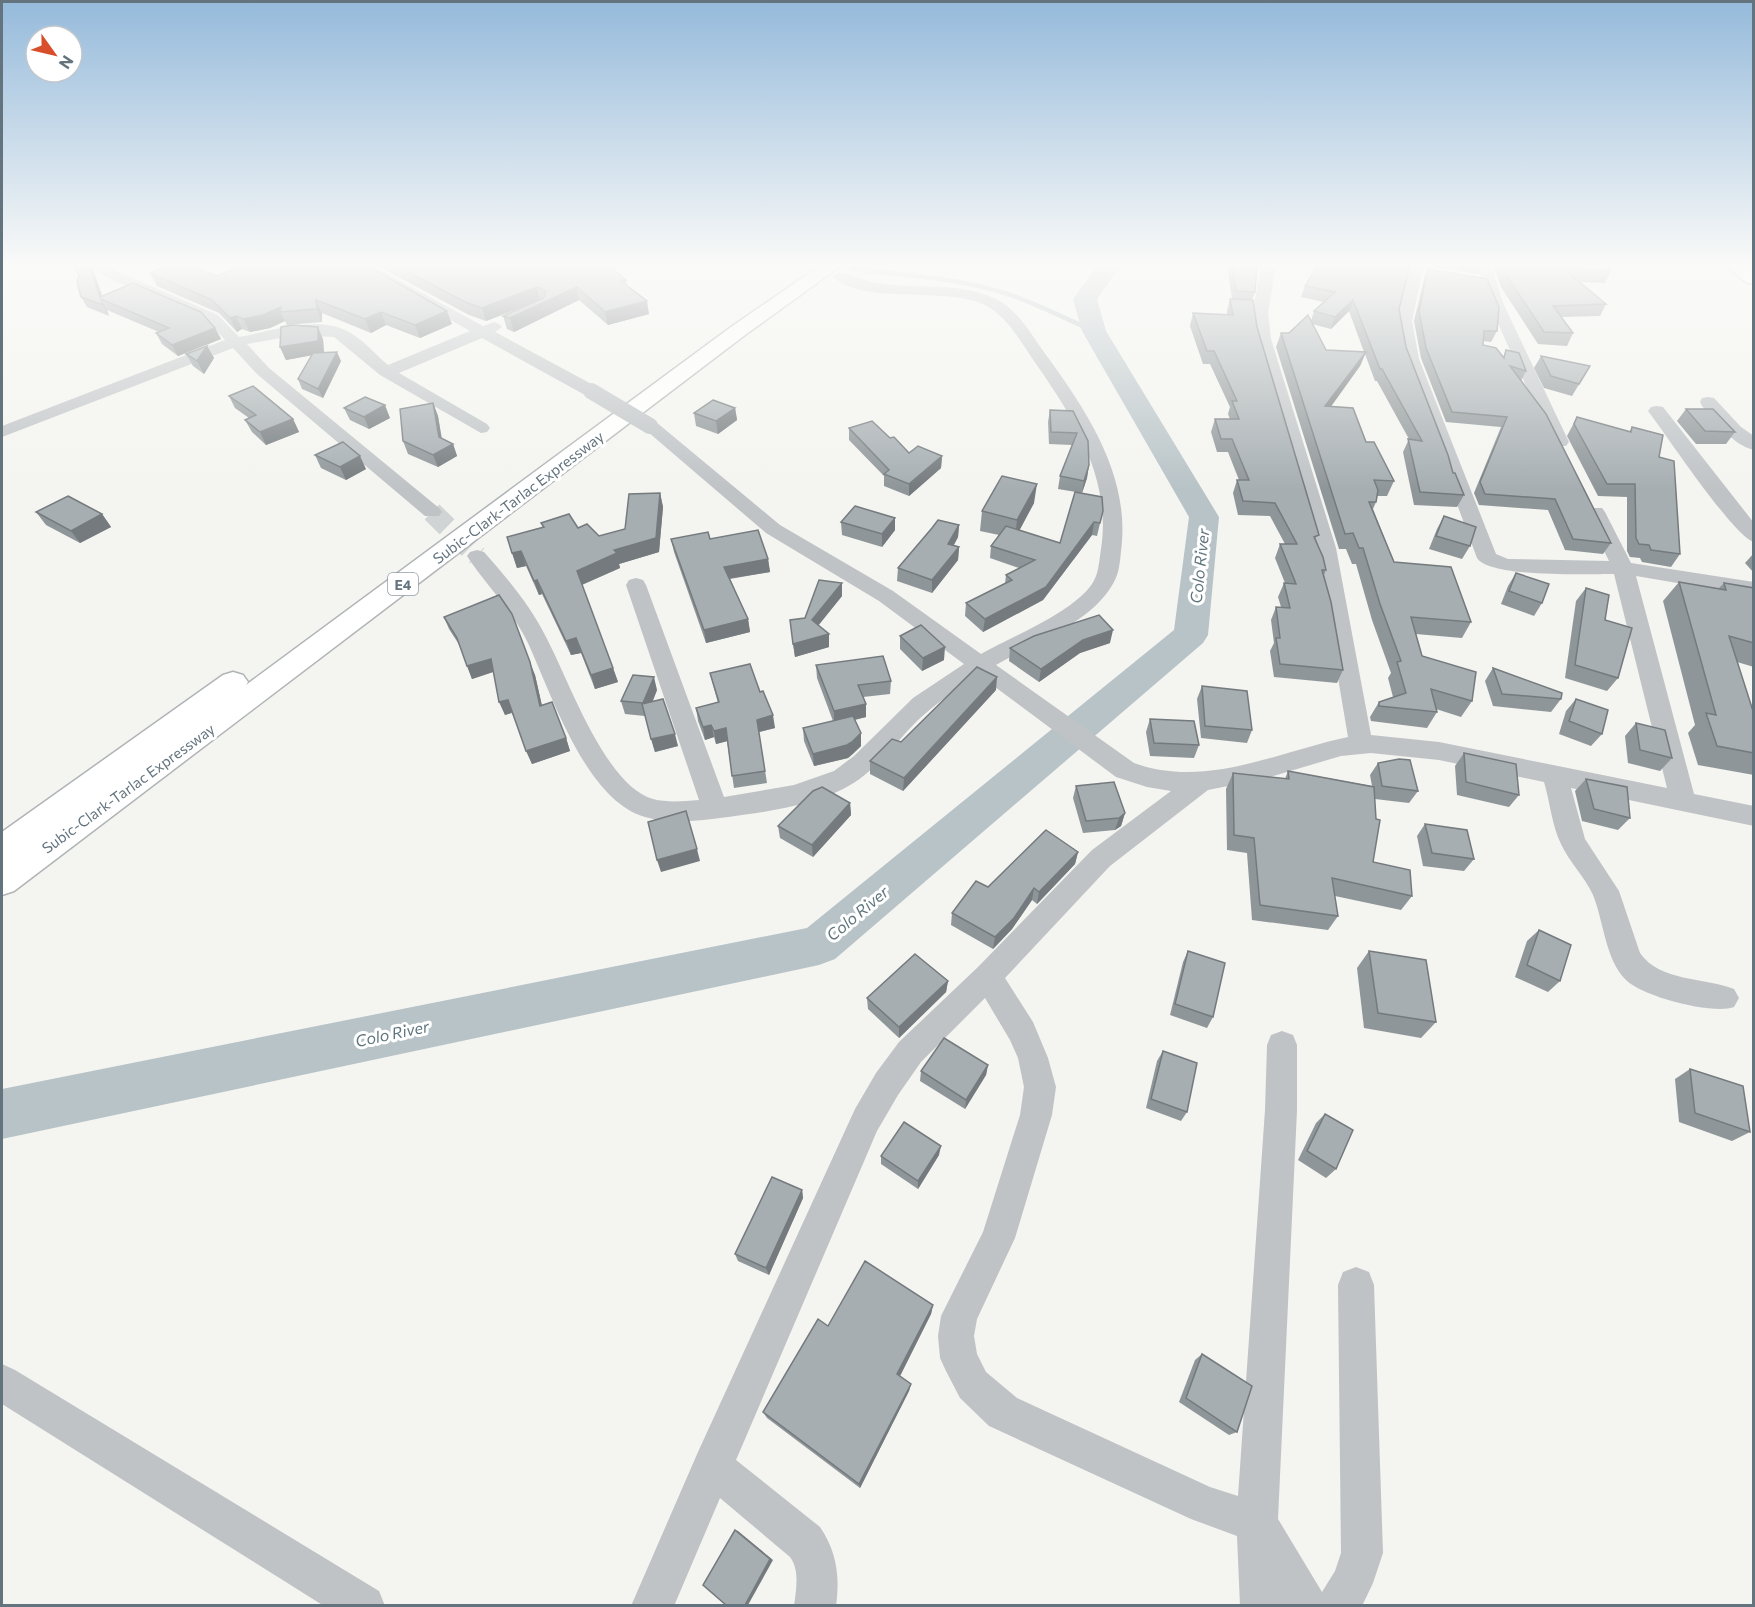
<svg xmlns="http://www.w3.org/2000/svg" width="1755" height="1607" viewBox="0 0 1755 1607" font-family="Commissioner,sans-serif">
	<rect width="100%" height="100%" fill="#f4f4f0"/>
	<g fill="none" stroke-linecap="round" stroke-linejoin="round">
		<path stroke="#b8c3c7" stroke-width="4.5" d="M847,265L854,269C904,275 956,278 1005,293C1036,303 1064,318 1094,331"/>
		<polygon fill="#b8c3c7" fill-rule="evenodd" points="1098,265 1126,265 1114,275 1097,299 1106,331 1219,517 1208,635 1203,643 835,959 819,965 2,1139 2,1089 807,928 1174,630 1189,517 1082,331 1073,299"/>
		<polyline stroke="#d0d4d4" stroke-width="21" stroke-dasharray="21 10" stroke-linecap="butt" points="432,512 477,556"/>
		<g stroke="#b0b4b6" stroke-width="3">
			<g id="highway">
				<polygon points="821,265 842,265 745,335 14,891 2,895 2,832 223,675 233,672 243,675 248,682 246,685 731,327"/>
				<polygon points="1725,265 1746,265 1754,270 1754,284 1747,283"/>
			</g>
		</g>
		<g fill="#bfc3c6" fill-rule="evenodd">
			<path d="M91,265H108L118,272L218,315L239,337C271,331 314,316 345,330C361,337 375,354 388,365L470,331L353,265H371L483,326L494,322L499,324L502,327L495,332L597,387L599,391L591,396L585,395L482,338L399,373L487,424L490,428L487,432L481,433L380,375L334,337L298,335L247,344L269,368L439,508L442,512L439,516H425L257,374L233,348L2,437V426L225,340L208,321L108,278Z"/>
			<path d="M1262,265H1276L1268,313L1271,339L1336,548L1371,735L1439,742L1667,788L1614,574C1588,574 1490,578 1477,558L1403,359L1396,321L1410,265H1424L1412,321L1419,359L1496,554L1508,559L1609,561L1585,512L1588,508H1602L1605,512L1631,563L1754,582V596L1636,576L1694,794L1754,806V826L1571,788L1585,839L1619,891L1640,953C1660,982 1704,977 1734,989L1739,998L1734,1007C1714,1015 1643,997 1626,980C1605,959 1604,922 1593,895C1585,877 1569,862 1561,844C1552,826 1550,802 1544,782L1439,760L1371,753L1341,756L1263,779L1208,790L1110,866L1005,978L1033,1022L1048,1058L1056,1087L1052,1115L1015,1238L977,1319L974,1336L977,1354L986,1372L1017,1398L1210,1487L1238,1496L1265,1110L1267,1045L1271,1035L1282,1031L1293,1035L1297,1045V1110L1278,1519L1322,1592L1335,1571L1341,1553L1338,1285L1343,1272L1356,1267L1369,1272L1374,1285L1383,1553L1373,1583L1362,1606H1240L1237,1536L1191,1519L989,1426L960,1398L946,1371L940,1358L938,1336L941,1316L983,1232L1020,1115L1024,1087L1018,1058L1010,1040L985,998L921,1062L898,1095L877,1131L736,1460L820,1527C837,1552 840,1577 836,1606H794C796,1590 800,1570 790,1557L720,1498L674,1606H631L698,1452L855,1109L876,1073L899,1042L978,967L1092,850L1171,791L1147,787L1116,777L979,675C957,689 936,703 917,721C896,742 878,768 852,784C819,804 773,811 735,816C706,820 673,825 645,817C585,800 551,692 527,641C511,609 486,585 467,556L470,552L477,550L484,552C507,578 530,605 546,637C568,678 605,786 653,799C668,803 684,801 699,800L626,585L629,580L636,578L643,580L646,585L724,797L794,785L834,771L854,756L913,698L964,664L879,601L766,533L641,426L644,422H656L780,525L893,591L981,654C1013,636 1072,613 1092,584C1099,574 1099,561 1101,549C1112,479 1073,416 1034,361C1020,341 1009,319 987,306C949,285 858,306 833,276L840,272C855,275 868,283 884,284C921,289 961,282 996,299C1018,310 1030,333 1044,352C1087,411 1131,476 1121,551C1120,562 1119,573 1114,582C1092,623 1035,642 996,665L1134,763C1206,789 1277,752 1348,737L1316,548L1255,339L1252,313Z"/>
			<polygon points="1477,265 1491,265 1503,303 1569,442 1566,446 1554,446 1551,442 1489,303"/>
			<path d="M1708,397L1714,398L1741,427L1754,436V450C1732,445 1716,421 1702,406L1700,402L1702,398Z"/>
			<path d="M1657,406L1663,407L1754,523V542C1734,537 1667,436 1651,415L1648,411L1651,407Z"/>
			<polygon points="2,1364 15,1370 379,1591 385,1606 324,1606 2,1404"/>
		</g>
		<use href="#highway" fill="#fff" fill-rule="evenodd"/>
		<polyline stroke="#bfc3c6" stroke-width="16" points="591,391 650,426"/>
	</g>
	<g fill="#8f9699" fill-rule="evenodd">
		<polygon points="376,265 615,265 611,267 626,280 627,286 649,314 608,325 579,300 514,332 507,329 503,316 532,303 486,321 469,315"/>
		<polygon points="1227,265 1259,265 1257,270 1255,292 1252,300 1257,327 1317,542 1326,570 1324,575 1343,670 1337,683 1274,677 1270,651 1274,643 1271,620 1276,607 1281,607 1278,597 1284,583 1285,583 1275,558 1280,544 1285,544 1270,516 1238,515 1233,493 1237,480 1239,480 1228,452 1217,452 1211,432 1215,419 1230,419 1228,414 1230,407 1210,364 1203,364 1190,326 1193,313 1227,315 1227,311 1230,299 1232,299"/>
		<path d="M1318,265L1399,309L1406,347L1453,473L1464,495L1457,507L1414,505L1403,452L1409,439L1377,381H1375L1365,354L1360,366L1330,407L1366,442L1394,481L1387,496H1377L1376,502L1373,509L1394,562L1471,622L1462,638L1416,634L1422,656L1472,701L1461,717L1436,709L1437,712L1427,728L1371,721L1370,717L1379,702L1393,697L1388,678L1391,673L1372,620L1356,564H1352L1346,549H1339L1276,347L1281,333H1289L1311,321L1314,311L1324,302L1301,297L1305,286ZM1349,311L1364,352L1326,350L1312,324L1331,329Z"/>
		<polygon points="1425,265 1482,265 1478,274 1426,266"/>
		<polygon points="1493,265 1606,265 1611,271 1605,283 1580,282 1606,304 1600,316 1562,317 1573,333 1567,346 1538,344 1501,287"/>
		<polygon points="93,269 102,296 215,328 221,339 178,356 162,344 156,333 159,332 107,310 109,316 87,307 81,297"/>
		<polygon points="1428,269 1497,331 1491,342 1483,341 1483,345 1503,357 1506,350 1526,371 1521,381 1611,543 1603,554 1565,550 1548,510 1479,505 1474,493 1501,427 1446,422 1421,358 1414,321 1424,279"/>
		<polygon points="150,273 217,276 452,324 420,338 386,325 371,333 322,313 322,322 287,325 285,321 270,328 250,332 242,329 237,332 219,313 157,286"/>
		<polygon points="323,339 324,353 341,361 323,398 302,389 298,379 312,355 286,360 280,347"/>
		<polygon points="207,346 214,358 204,374 193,366 186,354"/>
		<polygon points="1541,356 1590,366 1572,396 1544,388 1534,368"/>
		<polygon points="229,396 293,419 299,432 266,445 252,432 245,420 249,418 235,408"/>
		<polygon points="433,403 438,416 442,439 453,444 457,456 438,467 408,454 403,441"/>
		<polygon points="344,408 390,418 369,429 350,420"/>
		<polygon points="735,408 737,420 718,434 696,426 694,413"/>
		<polygon points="1686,409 1735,432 1726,444 1696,444 1677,421"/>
		<polygon points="1050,410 1073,411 1089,465 1087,478 1082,493 1058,489 1060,476 1072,445 1049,444 1048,422"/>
		<polygon points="1577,417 1629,432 1632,427 1659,457 1680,554 1671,567 1642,562 1640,558 1630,557 1627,551 1627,497 1598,496 1567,436"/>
		<polygon points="849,428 890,438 909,453 942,456 941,468 909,496 884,486 884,476 849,440"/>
		<polygon points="315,455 366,469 346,480 321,468"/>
		<polygon points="660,493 663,507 659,552 619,564 620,568 582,585 613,668 618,682 595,689 581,653 571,655 542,594 539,595 526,566 517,568 507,537 543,528 541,523 578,528 599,536 625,529"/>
		<polygon points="1034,503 1019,530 1060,543 1103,511 1097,536 1092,535 1043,600 983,632 965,616 966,603 1005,584 1006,575 1019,568 990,558 991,546 999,535 980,531 982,511"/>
		<polygon points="36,512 102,514 111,527 80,543 46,525"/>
		<polygon points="1444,516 1470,546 1462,559 1429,549 1437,529"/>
		<polygon points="841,522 895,530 882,547 842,535"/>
		<polygon points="959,525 958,537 954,545 959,547 958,560 932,593 897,581 898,568"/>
		<polygon points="671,539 768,559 770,572 730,579 748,619 750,632 706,643 674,552"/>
		<polygon points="1754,553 1754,573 1745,563"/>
		<polygon points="1516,573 1542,603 1534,616 1501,604 1508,586"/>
		<polygon points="1679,582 1718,589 1724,583 1754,588 1754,667 1737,662 1754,714 1754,775 1698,765 1688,733 1695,725 1663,601"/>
		<polygon points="842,583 842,596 818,626 829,634 829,647 795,657 790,620 805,618"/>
		<polygon points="1586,588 1605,620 1618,678 1607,691 1565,678 1576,601"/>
		<polygon points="444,617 535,675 542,706 566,738 570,751 532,764 512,713 505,715 493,672 472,679 460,646 449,629"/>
		<polygon points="900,636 944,660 922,671 900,649"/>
		<polygon points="1110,643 1080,653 1039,682 1009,661 1010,648"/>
		<polygon points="816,665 891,681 890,694 863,697 866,704 866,717 855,720 861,746 853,754 848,758 814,766 804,741 803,728 833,721 817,678"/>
		<polygon points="1493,668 1561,699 1551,712 1493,706 1485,681"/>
		<polygon points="710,673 760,692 775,728 759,732 767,783 734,788 727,741 716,744 714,737 705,740 698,721 696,708 718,703 713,685"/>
		<polygon points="1202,686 1252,730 1247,743 1201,738 1197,699"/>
		<polygon points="657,690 653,701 678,746 655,752 645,716 625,714 621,701"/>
		<polygon points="996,690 903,791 870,774 870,761 901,742"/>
		<polygon points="1576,699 1602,734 1591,746 1559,734 1566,711"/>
		<polygon points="1150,719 1199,745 1194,758 1150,756 1146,732"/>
		<polygon points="1636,723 1672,758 1660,771 1628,763 1625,736"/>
		<polygon points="1464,753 1519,795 1509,807 1457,795 1455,766"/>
		<polygon points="1378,763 1418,791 1409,803 1375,799 1373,862 1412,896 1401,910 1335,896 1338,916 1328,930 1252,920 1247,853 1227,850 1226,789 1233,773 1285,779 1288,771 1372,786 1370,775"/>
		<polygon points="1586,779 1630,818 1618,830 1582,821 1575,791"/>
		<polygon points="1076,786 1125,813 1121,826 1115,830 1083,833 1073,798"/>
		<polygon points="850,803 851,815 813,857 780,838 778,826"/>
		<polygon points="1425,824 1474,859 1464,871 1423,866 1417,836"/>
		<polygon points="1078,852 1075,864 1037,904 1032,900 1012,929 993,949 951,925 952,913 988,887"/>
		<polygon points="1539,930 1560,981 1548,992 1515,977 1527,941"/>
		<polygon points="1188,951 1213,1017 1207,1028 1170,1015 1183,962"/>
		<polygon points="1369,951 1436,1022 1421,1038 1364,1028 1357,968"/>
		<polygon points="948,981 946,992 899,1038 868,1009 867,998"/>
		<polygon points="1163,1051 1187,1112 1181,1121 1146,1108 1157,1061"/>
		<polygon points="988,1065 986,1075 965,1109 920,1081 921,1071"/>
		<polygon points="1690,1069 1750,1132 1732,1141 1679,1122 1675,1079"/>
		<polygon points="1325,1114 1336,1169 1326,1178 1298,1160 1316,1123"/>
		<polygon points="939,1155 918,1189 881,1164 881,1156"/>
		<polygon points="802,1190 803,1198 769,1275 738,1261 735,1254"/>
		<polygon points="933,1305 931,1314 900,1376 911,1384 909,1391 860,1488 767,1418 763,1412 828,1326"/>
		<polygon points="1202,1354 1237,1432 1229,1435 1179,1402 1195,1360"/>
	</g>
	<g fill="#747a7d">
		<polygon points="89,265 90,265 93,269 104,301 100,297"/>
		<polygon points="537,287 540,300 486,321 482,308"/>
		<polygon points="577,287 579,300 514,332 510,318"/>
		<polygon points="101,299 107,310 109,316 103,305"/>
		<polygon points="316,300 322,313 322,322 317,309"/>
		<polygon points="1353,300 1349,311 1331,329 1335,317"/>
		<polygon points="647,301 649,314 608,325 605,312"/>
		<polygon points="281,307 280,312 285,321 270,328 250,332 243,319"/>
		<polygon points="447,311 452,324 420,338 415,325"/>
		<polygon points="381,312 386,325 371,333 365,319"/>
		<polygon points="236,316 242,329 237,332 230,318"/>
		<polygon points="318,327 323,339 324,353 286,360 280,347"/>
		<polygon points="215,328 221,339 178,356 172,345"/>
		<polygon points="207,346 214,358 204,374 197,361"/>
		<polygon points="337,352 341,361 323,398 318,389"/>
		<polygon points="1366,352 1360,366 1320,422 1325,406"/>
		<polygon points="433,403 438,416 443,449 453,444 457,456 438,467 433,455 439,437"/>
		<polygon points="385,405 390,418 369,429 364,417"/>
		<polygon points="735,408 737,420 718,434 716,421"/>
		<polygon points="293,419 299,432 266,445 260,432"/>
		<polygon points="360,456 366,469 346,480 340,467"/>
		<polygon points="942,456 941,468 909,496 909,484"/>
		<polygon points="1089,465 1087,478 1082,493 1084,481"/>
		<polygon points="1037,484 1034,503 1015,539 1017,520"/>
		<polygon points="660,493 663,507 659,552 619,564 620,568 581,585 577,571 614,550"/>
		<polygon points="102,514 111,527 80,543 71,531"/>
		<polygon points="895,518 895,530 882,547 882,534"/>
		<polygon points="1094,522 1092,535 1043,600 983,632 985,619"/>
		<polygon points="959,525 958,537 947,557 948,544"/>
		<polygon points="959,547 958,560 932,593 932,580"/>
		<polygon points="521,551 526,566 517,568 512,553"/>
		<polygon points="768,559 770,572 726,579 724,567"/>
		<polygon points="537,580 542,594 539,595 534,581"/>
		<polygon points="842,583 842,596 812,633 812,620"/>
		<polygon points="748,619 750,632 706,643 704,630"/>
		<polygon points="1113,630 1110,643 1080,653 1039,682 1041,669 1083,640"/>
		<polygon points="829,634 829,647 795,657 793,644"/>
		<polygon points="576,638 581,653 571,655 566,641"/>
		<polygon points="945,647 944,660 922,671 923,658"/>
		<polygon points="491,659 496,671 472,679 467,666"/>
		<polygon points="530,662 535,675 545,719 540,706"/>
		<polygon points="613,668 618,682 595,689 591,675"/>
		<polygon points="654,677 657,690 646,716 643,703"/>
		<polygon points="997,677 996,690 903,791 904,778"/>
		<polygon points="508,700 513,712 505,715 499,702"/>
		<polygon points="866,704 866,717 834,724 834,711"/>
		<polygon points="773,715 775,728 759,732 757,720"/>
		<polygon points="711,725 714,737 705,740 703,727"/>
		<polygon points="726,728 728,741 716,744 714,731"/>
		<polygon points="861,733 861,746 848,758 814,766 813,754"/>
		<polygon points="675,734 678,746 655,752 651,739"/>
		<polygon points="566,738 570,751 532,764 526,751"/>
		<polygon points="850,803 851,815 813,857 812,845"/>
		<polygon points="1125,813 1121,826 1115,830 1119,818"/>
		<polygon points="697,849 700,861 661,872 657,860"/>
		<polygon points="1078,852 1075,864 1037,904 1039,892"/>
		<polygon points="1034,888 1032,900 1012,929 993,949 995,937"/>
		<polygon points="948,981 946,992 899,1038 899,1027"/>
		<polygon points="988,1065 986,1075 965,1109 966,1100"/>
		<polygon points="941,1146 939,1155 918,1189 918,1181"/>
		<polygon points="802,1190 803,1198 769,1275 766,1268"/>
		<polygon points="933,1305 931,1314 897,1382 897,1374"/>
		<polygon points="911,1384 909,1391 860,1488 859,1484"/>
		<polygon points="735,1530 738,1531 773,1560 748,1605 745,1605"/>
	</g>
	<g fill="#a6aeb2" stroke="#747a7d" stroke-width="1.5">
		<polygon points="74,265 83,265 83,267 84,265 89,265 100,297 133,283 201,312 215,328 172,345 156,333 169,328 101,299 103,305 81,297 77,282 79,276"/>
		<polygon points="170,265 189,265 217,276 244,265 366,265 447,311 415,325 381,312 365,319 316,300 317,309 280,312 281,307 263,315 243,319 236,316 230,318 212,300 150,273"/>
		<polygon points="395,265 609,265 626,280 621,281 647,301 605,312 577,287 510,318 503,316 544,298 546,291 537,287 482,308 465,302"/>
		<polygon points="1232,265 1257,265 1255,292 1236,291"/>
		<polygon points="1318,265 1410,265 1399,309 1406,347 1448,455 1453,473 1455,473 1464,495 1420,492 1408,439 1422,441 1382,369 1380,369 1353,300 1335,317 1314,311 1335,292 1305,286"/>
		<polygon points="1503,265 1606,265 1611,271 1565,270 1606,304 1553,306 1573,333 1544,332 1507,276"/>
		<polygon points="1428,269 1487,279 1499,307 1497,331 1484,331 1483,345 1496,348 1504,358 1506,350 1519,353 1526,371 1510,366 1546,414 1611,543 1573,539 1555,499 1485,494 1480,482 1507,417 1452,412 1426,348 1419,311"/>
		<polygon points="1230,299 1253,300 1257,327 1319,535 1314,537 1323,557 1326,570 1322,570 1331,602 1343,670 1280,664 1276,638 1280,638 1276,607 1290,608 1284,583 1296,584 1280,544 1297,544 1275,503 1243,501 1237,480 1249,480 1232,439 1221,439 1215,419 1239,419 1232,401 1237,401 1214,351 1207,351 1193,313 1233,315"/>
		<polygon points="1308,315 1326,350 1366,352 1325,406 1353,408 1366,442 1374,442 1394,481 1374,480 1378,490 1376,502 1369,502 1394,562 1451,567 1471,622 1411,617 1422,656 1476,672 1472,701 1431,689 1437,712 1379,706 1379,702 1406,693 1397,662 1401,661 1380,604 1363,548 1359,548 1353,533 1345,534 1281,333 1289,333"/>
		<polygon points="293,325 318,327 318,341 280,347 281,327"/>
		<polygon points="207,346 197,361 186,354"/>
		<polygon points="337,352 318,389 298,379 313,353"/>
		<polygon points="1541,356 1590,366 1579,384 1551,376"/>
		<polygon points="253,386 293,419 260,432 245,420 256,415 229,396"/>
		<polygon points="365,397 385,405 364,417 344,408"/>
		<polygon points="713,400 735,408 716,421 694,413"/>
		<polygon points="433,403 439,437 453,444 433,455 403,441 400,409"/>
		<polygon points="1686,409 1713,409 1735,432 1705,431"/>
		<polygon points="1050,410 1073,411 1088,441 1089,465 1084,481 1060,476 1077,433 1051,432"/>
		<polygon points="1577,417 1631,432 1632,427 1663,435 1659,457 1674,461 1680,554 1651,550 1649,545 1639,544 1636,538 1635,484 1607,484 1574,424"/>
		<polygon points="872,421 890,438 894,437 909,453 918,446 942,456 909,484 884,474 889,470 849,428"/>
		<polygon points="343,442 360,456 340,467 315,455"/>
		<polygon points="1002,476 1037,484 1017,520 982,511"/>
		<polygon points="1075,492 1102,497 1103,511 1100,523 1094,522 1046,587 985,619 966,603 1012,580 1006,575 1035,560 991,546 1006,526 1060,543"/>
		<polygon points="660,493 656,538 614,550 617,553 577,571 613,668 591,675 576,638 566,641 537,580 534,581 521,551 512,553 507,537 544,527 541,523 569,514 578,528 587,524 599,536 625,529 629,494"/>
		<polygon points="68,496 102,514 71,531 36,512"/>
		<polygon points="855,506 895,518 882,534 841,522"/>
		<polygon points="1444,516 1476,527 1470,546 1436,536"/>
		<polygon points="938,520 959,525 948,544 959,547 932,580 898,568 932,528"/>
		<polygon points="758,530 768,559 724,567 748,619 704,630 671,539 708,532 710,539"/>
		<polygon points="1516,573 1549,584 1542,603 1509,591"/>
		<polygon points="819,580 842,583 812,620 829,634 793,644 790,620 805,618"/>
		<polygon points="1679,582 1726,590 1724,583 1754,588 1754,643 1729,636 1754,714 1754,753 1717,746 1706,713 1716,715"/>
		<polygon points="1586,588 1609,595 1605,620 1632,628 1618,678 1575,665"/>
		<polygon points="499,595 512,614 530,662 540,706 552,702 566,738 526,751 508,700 499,702 491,659 467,666 457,638 444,617"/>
		<polygon points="1099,615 1113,630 1083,640 1041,669 1010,648 1034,636"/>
		<polygon points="921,625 945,647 923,658 900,636"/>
		<polygon points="883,656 891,681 858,685 866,704 834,711 816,665"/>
		<polygon points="750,664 760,692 763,691 773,715 757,720 765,771 732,776 726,728 714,731 711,725 703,727 696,708 719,702 710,673"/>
		<polygon points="977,667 997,677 904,778 870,761 892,739 901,742"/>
		<polygon points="1493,668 1562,693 1561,699 1502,694"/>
		<polygon points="633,675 654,677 643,703 621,701"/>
		<polygon points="1202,686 1247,691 1252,730 1205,726"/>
		<polygon points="663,699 675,734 651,739 642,704"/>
		<polygon points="1576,699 1608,710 1602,734 1569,721"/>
		<polygon points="853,716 861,733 852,742 847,745 813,754 803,728"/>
		<polygon points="1150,719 1194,721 1199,745 1154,743"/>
		<polygon points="1636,723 1665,730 1672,758 1640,750"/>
		<polygon points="1464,753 1516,764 1519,795 1466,782"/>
		<polygon points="1399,759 1410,760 1418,791 1382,786 1378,763"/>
		<polygon points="1288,771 1374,787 1376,819 1380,820 1373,862 1410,870 1412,896 1332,878 1338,916 1260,905 1254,838 1234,835 1233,773 1289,779"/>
		<polygon points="1586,779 1627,787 1630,818 1594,809"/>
		<polygon points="1114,782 1125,813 1119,818 1086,821 1076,786"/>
		<polygon points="822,787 850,803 812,845 778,826 813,791"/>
		<polygon points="686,811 697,849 657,860 648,822"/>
		<polygon points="1425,824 1467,830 1474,859 1432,853"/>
		<polygon points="1046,830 1078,852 1039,892 1034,888 1014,918 995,937 952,913 976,881 988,887"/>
		<polygon points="1539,930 1571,945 1560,981 1527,965"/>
		<polygon points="1188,951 1225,963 1213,1017 1175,1004"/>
		<polygon points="1369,951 1426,960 1436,1022 1378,1013"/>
		<polygon points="915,954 948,981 899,1027 867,998"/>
		<polygon points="944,1038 988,1065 966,1100 921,1071"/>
		<polygon points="1163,1051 1197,1063 1187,1112 1151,1099"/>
		<polygon points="1690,1069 1743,1086 1750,1132 1695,1113"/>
		<polygon points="1325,1114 1353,1130 1336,1169 1307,1151"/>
		<polygon points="904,1122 941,1146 918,1181 881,1156"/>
		<polygon points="772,1177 802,1190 766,1268 735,1254"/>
		<polygon points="865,1261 933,1305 897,1374 911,1384 859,1484 763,1412 818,1319 828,1326"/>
		<polygon points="1202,1354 1252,1386 1237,1432 1186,1398"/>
		<polygon points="735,1530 770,1559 745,1605 726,1605 703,1585"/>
	</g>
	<linearGradient id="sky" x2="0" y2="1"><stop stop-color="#95badb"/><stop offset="0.54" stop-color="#fafaf8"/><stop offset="1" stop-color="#fafaf8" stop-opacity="0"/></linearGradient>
	<rect width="1755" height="490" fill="url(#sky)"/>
	<g text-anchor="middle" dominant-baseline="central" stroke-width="6" stroke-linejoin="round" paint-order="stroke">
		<rect fill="#fff" stroke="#929ea5" stroke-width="1.5" x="388" y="573" width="30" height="22" rx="4.5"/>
		<g font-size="14" font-weight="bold" fill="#64747f">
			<text x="403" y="584">E4</text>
		</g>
		<g font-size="15" fill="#64747f" stroke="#fff">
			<text transform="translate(518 497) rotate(-37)">Subic-Clark-Tarlac Expressway</text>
			<text transform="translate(128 788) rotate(-36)">Subic-Clark-Tarlac Expressway</text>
		</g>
		<g font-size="16" font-style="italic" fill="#60767d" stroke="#fff">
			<text transform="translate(1199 566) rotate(-84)">Colo River</text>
			<text transform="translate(857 913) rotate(-40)">Colo River</text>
			<text transform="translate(392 1033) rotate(-12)">Colo River</text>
		</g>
	</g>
	<rect width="1755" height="1607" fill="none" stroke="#64747f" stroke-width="6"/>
	<g transform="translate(54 54) rotate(124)"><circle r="28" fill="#ffffff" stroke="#c1c7cc" stroke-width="1.5"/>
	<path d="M0-4.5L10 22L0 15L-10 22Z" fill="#d84e2b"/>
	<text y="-9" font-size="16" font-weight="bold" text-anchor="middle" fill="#64747f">N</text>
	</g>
</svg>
